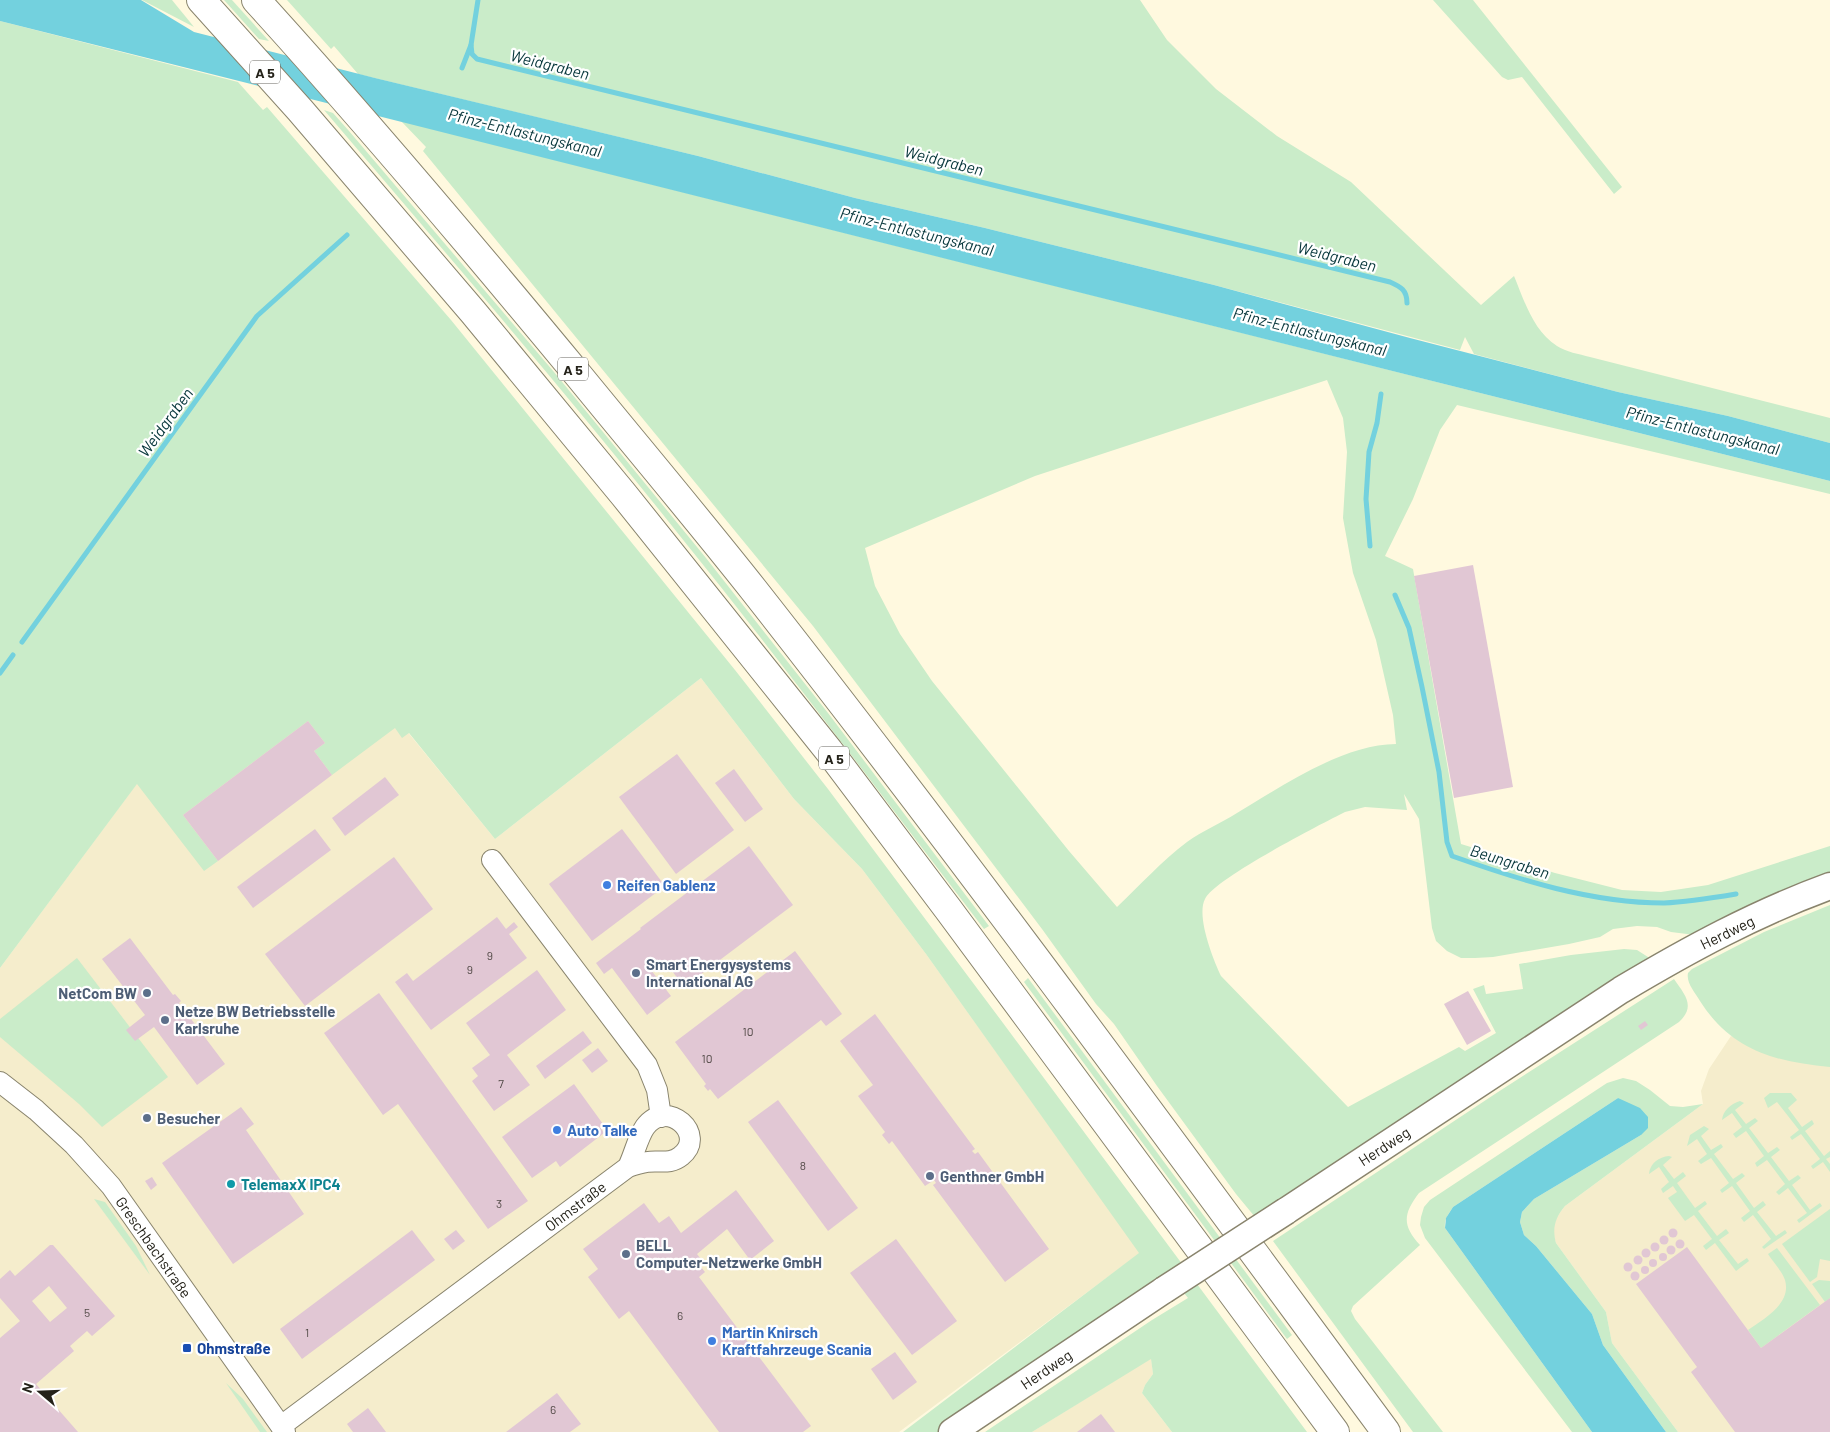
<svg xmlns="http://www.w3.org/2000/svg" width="1830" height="1432" viewBox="0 0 1830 1432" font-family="Barlow,sans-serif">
	<rect width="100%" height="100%" fill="#fff9df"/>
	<g fill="#f5edcc">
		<polygon points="286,583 495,839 701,678 794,799 862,869 926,954 1140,1253 899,1432 0,1432 0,968"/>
		<polygon points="1830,964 1830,1432 1678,1432 1612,1343 1606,1312 1556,1243 1553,1233 1554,1223 1559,1214 1565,1206 1703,1104 1701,1091 1709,1069 1731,1036 1765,1053"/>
		<polygon points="1151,1358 1153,1374 1145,1385 1142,1393 1172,1432 1032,1432"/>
	</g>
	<g fill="#caecc9" fill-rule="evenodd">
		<polygon points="142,0 172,0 194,27"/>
		<polygon points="224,0 232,0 269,41 259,39"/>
		<path d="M287,0H1140L1167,40L1216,89L1277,136L1351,182L1481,305L1514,276C1524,300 1533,331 1557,346C1566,352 1579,354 1590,357L1830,418V443L1728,416L1618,392L1474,354L1465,337L1460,350L1214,285L985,228L855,198L698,156L358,74L334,46L331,49Z"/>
		<polygon points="1433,0 1473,0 1622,187 1614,194 1522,77 1508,80 1502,77"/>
		<polygon points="0,21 238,82 263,110 267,107 451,320 735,670 828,789 1003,1023 1307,1432 1172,1432 1142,1393 1145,1385 1153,1374 1151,1359 1032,1432 985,1432 1152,1320 1188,1298 1169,1274 938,1432 903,1432 1139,1253 926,954 862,869 794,799 701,678 495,839 409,733 402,738 395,728 332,775 314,751 325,743 308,721 183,815 218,861 204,871 137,784 0,968"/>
		<path d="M324,110L333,113L349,131L554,372L706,558L828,713L989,926L984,929C883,797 784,665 680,536C565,391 444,251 324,110Z"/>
		<path d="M401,121L1830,481V494L1457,405L1440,430L1413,499L1385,556L1413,569L1461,844L1555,873L1622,890L1661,892L1708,885L1830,846V880L1695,935L1671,932L1657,927L1637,926L1613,929L1600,937L1569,944L1493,957L1475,958H1461L1447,951L1436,941L1432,928L1419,819L1404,794L1407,810L1365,807L1345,812C1321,824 1214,879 1205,899C1196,916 1213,959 1221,976L1348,1107L1459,1047L1465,1051L1496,1033L1473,989L1484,985L1486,994L1523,989L1519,964L1571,955L1624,949L1637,950L1648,957V962L1255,1217L1236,1194L1157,1086L1114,1024L1096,1004L1042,929L813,626L423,151L426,147ZM1327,380L1343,418L1347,452L1343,518L1353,573L1376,640L1393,715L1396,744C1343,744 1281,787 1237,813C1221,823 1202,831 1187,842C1162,861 1140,885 1117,907L1069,851L932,681L900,634L875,586L865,548L1035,476Z"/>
		<path d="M1830,905V1067C1775,1062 1731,1050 1700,1001C1695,992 1686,983 1688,973L1692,969L1764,932Z"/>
		<polygon points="77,958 168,1077 102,1127 79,1104 0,1037 0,1019"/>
		<polygon points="1028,978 1292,1335 1287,1339 1024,982"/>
		<path d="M1674,979C1685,995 1696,1006 1679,1022L1419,1193C1403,1214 1402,1225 1420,1245L1353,1306L1351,1311L1355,1319L1443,1432H1413L1273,1241L1498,1092Z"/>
		<path d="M1623,1078L1636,1081L1650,1090L1670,1106L1683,1107L1703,1104L1565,1206C1555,1218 1552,1228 1556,1243L1606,1312L1612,1343L1678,1432H1666L1603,1345L1592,1314L1536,1246L1524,1235L1520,1222L1522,1212L1534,1199L1641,1135L1618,1098L1453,1207C1448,1215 1444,1219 1445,1228L1592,1432H1572L1425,1238L1420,1225L1421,1217L1424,1207L1430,1200L1607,1083Z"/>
		<polygon points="1770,1093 1791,1093 1797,1100 1788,1108 1802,1127 1812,1120 1814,1124 1805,1131 1824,1156 1830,1151 1830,1157 1826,1159 1830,1164 1830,1172 1823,1162 1813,1169 1811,1166 1820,1159 1801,1134 1792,1140 1790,1137 1799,1130 1777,1102 1768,1108 1764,1098"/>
		<path d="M1740,1101L1744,1103L1735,1110L1746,1124L1755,1118L1758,1121L1749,1128L1768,1153L1777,1147L1780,1150L1771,1157L1789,1181L1798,1175L1801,1178L1792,1185L1810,1210L1820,1203L1822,1206L1799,1223L1797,1220L1807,1213L1788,1188L1779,1195L1776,1192L1785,1184L1767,1160L1757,1167L1755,1163L1764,1156L1746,1131L1736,1138L1733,1134L1742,1127L1732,1113L1722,1120C1723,1110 1731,1104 1740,1101Z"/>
		<polygon points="1704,1126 1709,1129 1701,1136 1711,1150 1721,1144 1723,1147 1714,1154 1733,1179 1742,1173 1745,1176 1736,1183 1754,1208 1763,1201 1766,1205 1757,1212 1776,1236 1785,1230 1787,1233 1764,1249 1762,1247 1771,1239 1753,1215 1744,1222 1741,1218 1750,1211 1732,1186 1722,1193 1720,1190 1729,1183 1711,1158 1701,1164 1698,1161 1707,1154 1697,1139 1687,1146 1690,1135"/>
		<path d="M1669,1156L1672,1157L1663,1165L1674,1179L1683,1172L1686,1176L1677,1183L1695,1208L1705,1201L1707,1204L1698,1211L1717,1236L1726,1229L1729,1233L1719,1240L1738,1264L1747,1258L1749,1261L1736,1271L1715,1243L1706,1250L1703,1246L1712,1239L1694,1215L1685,1221L1668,1198L1677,1192L1673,1186L1663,1193L1661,1189L1669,1182L1659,1167L1649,1174C1650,1163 1659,1157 1669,1156Z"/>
		<polygon points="94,1199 105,1202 136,1246 150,1275"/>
		<polygon points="1830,1209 1830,1261 1820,1259 1817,1277 1810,1282 1782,1244"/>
		<path d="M1777,1248L1820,1305L1761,1348L1748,1330C1763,1319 1792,1304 1785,1280C1782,1271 1773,1262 1768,1254Z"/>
		<polygon points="1819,1280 1830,1281 1830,1298 1825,1302 1812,1284"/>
		<polygon points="226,1383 243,1399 267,1432 260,1432"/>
	</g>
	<g fill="#73d1de">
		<polygon points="0,0 141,0 194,32 375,78 698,156 855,198 985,228 1214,285 1410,338 1618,392 1728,416 1830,443 1830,481 0,21"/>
		<polygon points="1618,1098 1640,1108 1648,1117 1648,1128 1641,1135 1534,1199 1522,1212 1520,1222 1524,1235 1536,1246 1592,1314 1603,1345 1666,1432 1592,1432 1445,1228 1446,1218 1453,1207"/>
	</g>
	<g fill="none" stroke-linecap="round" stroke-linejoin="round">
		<g stroke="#73d1de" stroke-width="5">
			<path d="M471,45L472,54L477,59L1390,282C1401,287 1407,290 1407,303"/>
			<polyline points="462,68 471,45 478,0"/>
			<polyline points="1370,546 1366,499 1369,452 1377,423 1381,394"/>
			<path d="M1395,595L1409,628L1422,687L1439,772L1447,842L1452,856C1520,880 1591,903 1664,903C1688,902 1712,898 1736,894"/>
			<polyline points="22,642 257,316 347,235"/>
			<polyline points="0,673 13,655"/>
		</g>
	</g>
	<g fill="#e1c7d4" fill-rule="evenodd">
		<polygon points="1473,565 1513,787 1454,798 1414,576"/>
		<polygon points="308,721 325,743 314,751 332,775 218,861 183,815"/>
		<polygon points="677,754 734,830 676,874 619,797"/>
		<polygon points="734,769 763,809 745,822 715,783"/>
		<polygon points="385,777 399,795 345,836 332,818"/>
		<polygon points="315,829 331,850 253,908 237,887"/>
		<polygon points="622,829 665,886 592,941 549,884"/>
		<polygon points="749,846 793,905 684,987 664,960 651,970 671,996 647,1015 612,968 604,974 596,963 641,929 640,928"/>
		<polygon points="394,857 433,909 305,1006 265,954"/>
		<polygon points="497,917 506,929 514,922 518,927 509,934 527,958 431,1030 395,982 407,973 413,981"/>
		<polygon points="130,938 173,995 175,994 181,1001 179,1003 225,1064 197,1085 154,1027 135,1041 126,1030 145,1015 102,959"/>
		<polygon points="795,951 842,1014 826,1026 821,1020 718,1099 710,1089 708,1091 704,1086 706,1084 675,1042"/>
		<polygon points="537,970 566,1010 507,1055 530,1085 494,1111 472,1081 478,1076 472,1068 490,1055 466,1023"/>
		<polygon points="1468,991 1491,1031 1467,1045 1444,1004"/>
		<polygon points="379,993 528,1201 488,1229 398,1104 383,1115 324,1033"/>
		<polygon points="875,1014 975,1149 972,1151 975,1154 978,1152 1049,1249 1005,1282 933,1185 936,1183 934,1180 925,1186 892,1141 889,1144 882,1135 885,1132 858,1096 873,1085 840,1041"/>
		<polygon points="1645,1021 1648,1025 1641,1030 1638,1026"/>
		<polygon points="583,1031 592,1043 545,1079 536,1066"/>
		<polygon points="598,1048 608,1061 592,1073 582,1060"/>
		<polygon points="574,1084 603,1124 600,1127 604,1133 560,1167 556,1161 532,1178 502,1137"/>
		<polygon points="778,1100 858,1208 828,1231 748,1122"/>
		<polygon points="241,1107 254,1124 246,1130 304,1214 233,1264 162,1163"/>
		<polygon points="152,1177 157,1185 151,1190 145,1181"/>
		<polygon points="736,1190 774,1241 750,1260 727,1229 697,1254 700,1258 696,1261 705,1272 699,1277 811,1426 803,1432 719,1432 629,1311 619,1319 588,1277 598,1269 583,1249 644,1203 659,1223 669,1216 681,1233"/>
		<circle cx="1673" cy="1233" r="4.5"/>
		<polygon points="412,1230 435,1260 302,1359 280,1329"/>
		<polygon points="456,1230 465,1241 453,1250 444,1239"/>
		<circle cx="1664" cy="1240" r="4.5"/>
		<polygon points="896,1239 957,1321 912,1355 850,1273"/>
		<circle cx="1680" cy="1244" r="4.5"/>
		<circle cx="1655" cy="1247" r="4.5"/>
		<path d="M50,1245H53L115,1316L92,1336L87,1331L70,1346L74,1351L36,1384L78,1432H0V1338L20,1321L0,1298V1279L10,1270L15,1276ZM49,1286L67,1308L50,1322L32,1301Z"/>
		<circle cx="1671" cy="1250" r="4.5"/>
		<polygon points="1687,1247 1761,1348 1830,1298 1830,1432 1735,1432 1691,1372 1697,1367 1636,1284"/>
		<circle cx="1646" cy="1253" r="4.5"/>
		<circle cx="1663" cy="1257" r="4"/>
		<circle cx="1638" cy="1260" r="4.5"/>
		<circle cx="1653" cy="1263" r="4"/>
		<circle cx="1628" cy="1267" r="4.5"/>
		<circle cx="1645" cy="1270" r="4"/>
		<circle cx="1635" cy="1276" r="4.5"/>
		<polygon points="895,1352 917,1382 893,1400 871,1369"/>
		<polygon points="557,1393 581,1424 570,1432 506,1432"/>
		<polygon points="368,1408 386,1432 353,1432 347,1424"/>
		<polygon points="1101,1414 1115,1432 1077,1432"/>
	</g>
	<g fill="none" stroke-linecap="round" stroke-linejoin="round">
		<g stroke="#89846d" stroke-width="22">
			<g id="minor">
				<polyline points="492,860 647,1065 657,1090 661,1117"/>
				<polyline points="0,1082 36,1110 74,1145 111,1186 285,1432"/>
				<path d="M281,1426L628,1167C634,1165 641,1163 647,1162C659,1160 670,1165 681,1156C708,1135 667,1097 645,1127C638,1137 634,1155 628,1167"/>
			</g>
		</g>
		<g stroke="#89846d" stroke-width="29">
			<g id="major">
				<path d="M1286,1211L1621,990C1688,950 1756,913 1830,886"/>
				<polyline points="952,1432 1164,1290"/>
			</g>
		</g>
		<g stroke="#89846d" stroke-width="30">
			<g id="highway">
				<polyline points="201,0 300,110 473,312 624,495 829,751 948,909 1335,1432"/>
				<path d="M256,0C367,122 474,249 579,376C637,447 696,517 753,589C970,865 1177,1149 1386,1432"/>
			</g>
		</g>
		<use href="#minor" stroke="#fff" stroke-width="20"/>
		<use href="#major" stroke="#fff" stroke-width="26"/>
		<use href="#highway" stroke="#fff" stroke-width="28"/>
		<g stroke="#89846d" stroke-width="29" stroke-linecap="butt">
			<polyline id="major-bridge" points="1164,1290 1286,1211"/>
		</g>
		<use href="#major-bridge" stroke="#fff" stroke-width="26"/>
	</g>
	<g fill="#3f7fe0" stroke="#fff" stroke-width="2">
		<circle cx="607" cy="885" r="5"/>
		<circle cx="557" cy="1130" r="5"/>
		<circle cx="712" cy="1341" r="5"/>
	</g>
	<g fill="#5c6f8a" stroke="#fff" stroke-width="2">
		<circle cx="636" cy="973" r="5"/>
		<circle cx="147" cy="993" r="5"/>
		<circle cx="165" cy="1020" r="5"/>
		<circle cx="147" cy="1118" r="5"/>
		<circle cx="930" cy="1176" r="5"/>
		<circle cx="626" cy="1254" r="5"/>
	</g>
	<circle fill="#0f9aa8" stroke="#fff" stroke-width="2" cx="231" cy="1184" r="5"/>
	<rect fill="#1a4fb4" stroke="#fff" stroke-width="2" x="182" y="1343" width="10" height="10" rx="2.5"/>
	<g text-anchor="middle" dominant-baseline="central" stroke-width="4.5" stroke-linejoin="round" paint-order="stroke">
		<g font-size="12" fill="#534b48">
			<text x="490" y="955">9</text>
			<text x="470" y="969">9</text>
			<text x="748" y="1031">10</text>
			<text x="707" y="1058">10</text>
			<text x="501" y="1083">7</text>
			<text x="803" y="1165">8</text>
			<text x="499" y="1203">3</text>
			<text x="87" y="1312">5</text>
			<text x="680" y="1315">6</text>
			<text x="307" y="1332">1</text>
			<text x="553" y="1409">6</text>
		</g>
		<g fill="#fff" stroke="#66645e" stroke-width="1">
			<rect x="250" y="60.5" width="30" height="23" rx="4"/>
			<rect x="558" y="357.5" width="30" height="23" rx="4"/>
			<rect x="819" y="746.5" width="30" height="23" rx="4"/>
		</g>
		<g font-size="14" font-weight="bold" fill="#242219">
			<text x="265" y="72">A 5</text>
			<text x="573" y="369">A 5</text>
			<text x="834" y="758">A 5</text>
		</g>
		<g font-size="15" font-weight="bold" fill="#366cbe" stroke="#fff" text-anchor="start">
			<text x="617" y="885">Reifen Gablenz</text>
			<text x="567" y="1130">Auto Talke</text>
			<text x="722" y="1332">Martin Knirsch<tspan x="722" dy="17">Kraftfahrzeuge Scania</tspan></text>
		</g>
		<g font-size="15" fill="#242219" stroke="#fff">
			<text transform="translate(1727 932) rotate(-26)">Herdweg</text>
			<text transform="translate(1384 1146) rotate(-33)">Herdweg</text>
			<text transform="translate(575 1206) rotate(-37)">Ohmstraße</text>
			<text transform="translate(154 1247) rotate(55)">Greschbachstraße</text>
			<text transform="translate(1046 1369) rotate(-34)">Herdweg</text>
		</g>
		<g font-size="15" font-weight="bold" fill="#4e5e75" stroke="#fff" text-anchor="start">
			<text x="646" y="964">Smart Energysystems<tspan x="646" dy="17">International AG</tspan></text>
			<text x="137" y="993" text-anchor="end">NetCom BW</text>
			<text x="175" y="1011">Netze BW Betriebsstelle<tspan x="175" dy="17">Karlsruhe</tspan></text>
			<text x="157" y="1118">Besucher</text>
			<text x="940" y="1176">Genthner GmbH</text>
			<text x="636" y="1245">BELL<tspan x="636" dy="17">Computer-Netzwerke GmbH</tspan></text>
		</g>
		<g font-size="15" font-weight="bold" fill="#0d838f" stroke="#fff" text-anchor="start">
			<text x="241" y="1184">TelemaxX IPC4</text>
		</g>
		<g font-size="15" font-weight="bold" fill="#164399" stroke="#fff" text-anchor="start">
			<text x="197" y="1348">Ohmstraße</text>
		</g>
		<g font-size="16" font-style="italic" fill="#07363b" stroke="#fff">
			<text transform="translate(550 64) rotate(14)">Weidgraben</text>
			<text transform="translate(525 132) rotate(14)">Pfinz-Entlastungskanal</text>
			<text transform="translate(944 160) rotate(14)">Weidgraben</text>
			<text transform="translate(917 231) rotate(14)">Pfinz-Entlastungskanal</text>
			<text transform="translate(1337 256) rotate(14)">Weidgraben</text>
			<text transform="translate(1310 331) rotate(14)">Pfinz-Entlastungskanal</text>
			<text transform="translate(165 422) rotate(-54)">Weidgraben</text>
			<text transform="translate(1703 430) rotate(14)">Pfinz-Entlastungskanal</text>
			<text transform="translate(1510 861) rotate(17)">Beungraben</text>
		</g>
	</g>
	<g transform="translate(40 1392) rotate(289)" stroke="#ffffff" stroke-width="4" paint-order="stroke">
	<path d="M0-4L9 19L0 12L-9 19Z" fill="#242219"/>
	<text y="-8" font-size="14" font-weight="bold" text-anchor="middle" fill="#242219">N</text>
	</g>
</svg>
